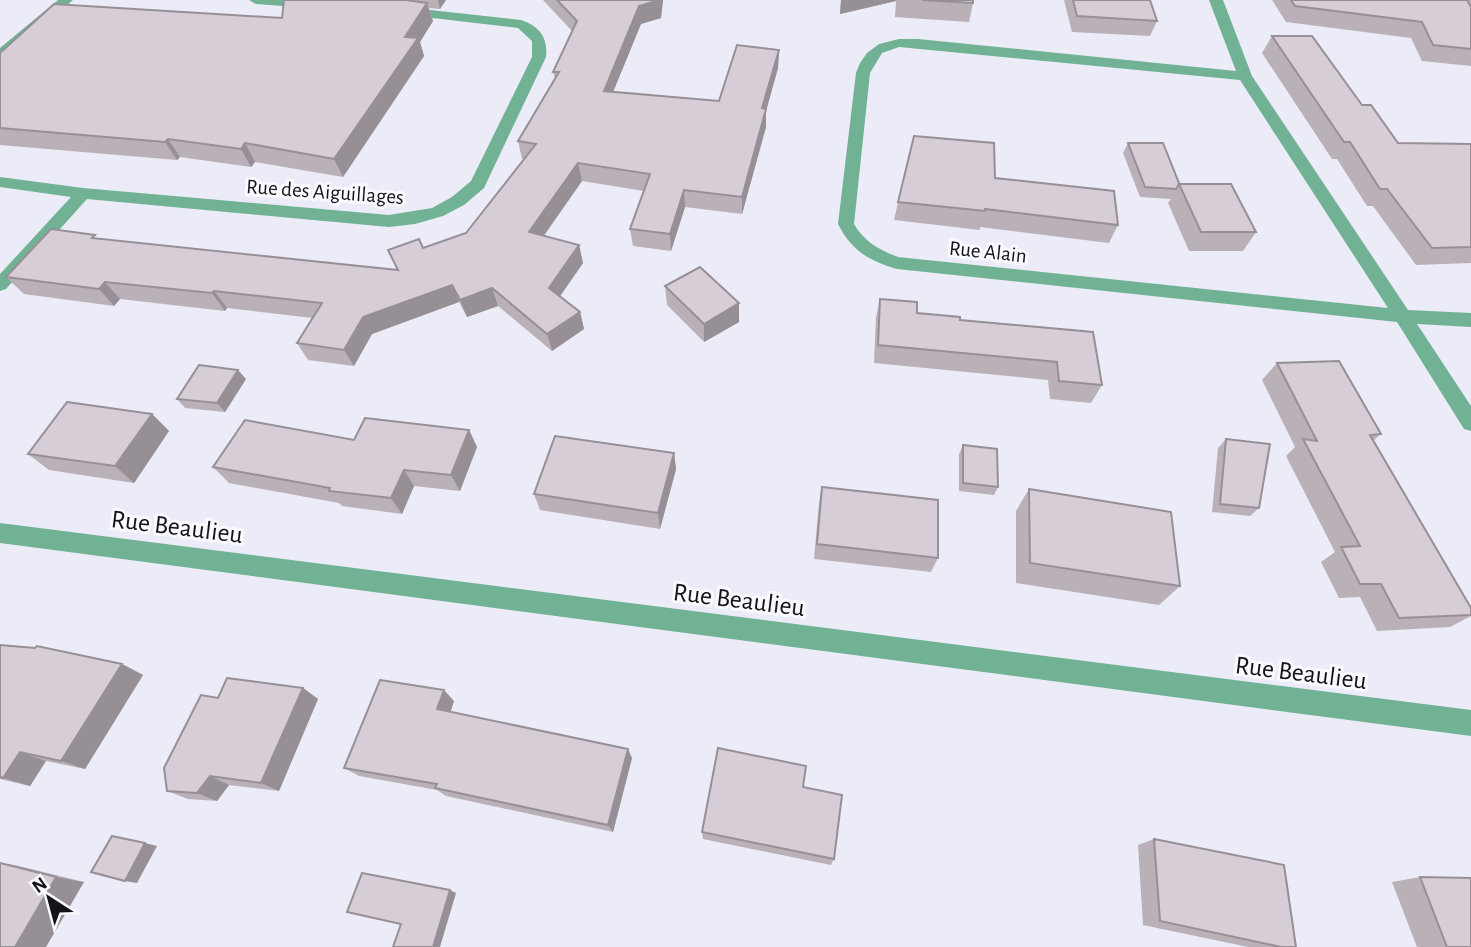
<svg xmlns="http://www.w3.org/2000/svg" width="1471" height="947" font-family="'Alegreya Sans',sans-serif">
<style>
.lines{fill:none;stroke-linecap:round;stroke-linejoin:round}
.minor{fill:#71b294;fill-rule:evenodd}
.wall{fill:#b9b0b8}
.shaded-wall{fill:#969096}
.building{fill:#d7cdd6;stroke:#969096;stroke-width:2}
.labels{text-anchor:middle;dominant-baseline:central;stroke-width:6;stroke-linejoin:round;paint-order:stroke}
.far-street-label{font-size:21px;fill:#141418;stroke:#f9faff}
.street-label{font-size:26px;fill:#141418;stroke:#f9faff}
</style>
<rect width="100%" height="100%" fill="#ebecf8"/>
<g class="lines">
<g class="minor">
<path d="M 58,0 L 73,0 L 5,58 L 0,59 L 0,48 Z"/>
<path d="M 249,0 L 310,0 L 318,4 L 311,8 L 256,4 Z"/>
<path d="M 1209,0 L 1223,0 L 1252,76 L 1408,310 L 1471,313 L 1471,327 L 1417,324 L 1471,406 L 1471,431 L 1464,429 L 1397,322 L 897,269 C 869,261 851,250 838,224 L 856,73 L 860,63 L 867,53 L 879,44 L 899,39 L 918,39 L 1236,71 ZM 899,47 L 1240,80 L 1388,308 L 898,257 C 880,250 864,242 854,224 L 870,73 L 882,53 Z"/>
<path d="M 403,7 L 521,20 C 540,26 548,38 546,57 L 484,188 L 464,205 L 443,216 L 415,224 L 389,227 L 87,199 L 6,289 L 0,291 L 0,274 L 71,197 L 0,187 L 0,177 L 83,188 L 389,215 L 432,208 L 452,197 L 471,181 L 532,57 L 532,41 L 518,28 L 398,14 L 396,11 Z"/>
<path d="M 0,523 L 1471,710 L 1471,736 L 0,543 Z"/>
</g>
</g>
<g class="wall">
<path d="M 284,0 L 446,0 L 440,9 L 429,8 L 433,21 L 420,42 L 424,56 L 343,177 L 255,162 L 251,167 L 180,157 L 177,160 L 0,145 L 0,53 L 282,18 Z"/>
<path d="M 543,0 L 663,0 L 661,18 L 641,24 L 613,92 L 719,101 L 779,50 L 778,68 L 766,111 L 766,127 L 742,214 L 685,207 L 671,251 L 633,246 L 630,229 L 644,191 L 582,181 L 544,236 L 579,245 L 583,263 L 560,296 L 580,312 L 584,329 L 552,351 L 498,306 L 467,317 L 459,302 L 372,334 L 354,366 L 308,360 L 297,343 L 313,318 L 227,308 L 225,311 L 120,299 L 114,306 L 24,294 L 6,277 L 99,239 L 398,270 L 423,248 L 466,233 L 524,159 L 522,159 L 518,141 L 555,79 L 553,72 L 572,31 Z"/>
<path d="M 841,0 L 973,0 L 973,3 L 969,22 L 895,17 L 896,1 L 840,14 Z"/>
<path d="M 1064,0 L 1150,0 L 1157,21 L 1150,36 L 1072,32 Z"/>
<path d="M 1272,0 L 1471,0 L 1471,66 L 1422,61 L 1411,38 L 1286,22 Z"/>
<path d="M 1272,36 L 1362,105 L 1398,143 L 1471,144 L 1471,263 L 1416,265 L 1373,206 L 1367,206 L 1337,159 L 1332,159 L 1262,53 Z"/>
<path d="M 1128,143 L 1179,184 L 1256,232 L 1243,251 L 1189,251 L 1168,203 L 1171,199 L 1140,197 L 1123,153 Z"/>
<path d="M 995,178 L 1118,225 L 1109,243 L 980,227 L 980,230 L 894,220 L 898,202 Z"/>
<path d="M 665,286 L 739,303 L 739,322 L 704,342 L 667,305 Z"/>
<path d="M 880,299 L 917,313 L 960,320 L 1093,332 L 1102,385 L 1091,403 L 1050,399 L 1048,380 L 874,363 L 876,317 Z"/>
<path d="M 1277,363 L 1381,434 L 1373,441 L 1471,608 L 1471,616 L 1450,627 L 1377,631 L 1360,597 L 1339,598 L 1321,562 L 1335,552 L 1286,456 L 1295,447 L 1262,380 Z"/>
<path d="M 246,379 L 225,412 L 185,408 L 177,399 Z"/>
<path d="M 152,414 L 169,431 L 134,483 L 49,470 L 28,454 Z"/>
<path d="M 469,430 L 477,447 L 460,491 L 414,486 L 402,514 L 342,506 L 339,503 L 229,483 L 213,467 L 354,440 Z"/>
<path d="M 1226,439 L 1259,508 L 1250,516 L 1212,512 L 1218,448 Z"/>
<path d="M 963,445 L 998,487 L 994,495 L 959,491 L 959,454 Z"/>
<path d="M 674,453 L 676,469 L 660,529 L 540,510 L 534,494 Z"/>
<path d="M 822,487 L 938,558 L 931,572 L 814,559 L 819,503 Z"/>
<path d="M 1029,489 L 1180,586 L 1159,605 L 1016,583 L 1016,511 Z"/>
<path d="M 0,645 L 122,664 L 143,675 L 85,769 L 46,761 L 30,786 L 0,779 Z"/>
<path d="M 303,688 L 318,699 L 279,791 L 229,785 L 217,801 L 188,799 L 167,791 L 218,698 Z"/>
<path d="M 454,701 L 450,712 L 632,758 L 613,832 L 446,796 L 437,790 L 359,776 L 344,768 Z"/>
<path d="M 803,787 L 834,859 L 831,865 L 703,839 L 702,832 Z"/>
<path d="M 1154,839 L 1296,947 L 1248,947 L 1143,925 L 1138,845 Z"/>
<path d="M 0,863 L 15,865 L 84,882 L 0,947 Z"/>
<path d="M 1420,877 L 1471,947 L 1417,947 L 1392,882 Z"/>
</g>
<g class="shaded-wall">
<path d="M 438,0 L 446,0 L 440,9 Z"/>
<path d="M 659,0 L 663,0 L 661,18 L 641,24 L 606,109 L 604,91 L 639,6 Z"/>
<path d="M 841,0 L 896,0 L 896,1 L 840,14 Z"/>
<path d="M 427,3 L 433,21 L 420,42 L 424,56 L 343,177 L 334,159 L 405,37 Z"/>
<path d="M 779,50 L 778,68 L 766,111 L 766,127 L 742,214 L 742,197 L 762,108 Z"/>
<path d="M 168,139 L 180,157 L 177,160 L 165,142 Z"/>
<path d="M 245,143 L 255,162 L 251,167 L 241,149 Z"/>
<path d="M 578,163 L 582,181 L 534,249 L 529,232 Z"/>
<path d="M 684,190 L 685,207 L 671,251 L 670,234 Z"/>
<path d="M 579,245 L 583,263 L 554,305 L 549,288 Z"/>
<path d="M 105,282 L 120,299 L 114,306 L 99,289 Z"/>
<path d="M 452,285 L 459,302 L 372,334 L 354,366 L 344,350 L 363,317 Z"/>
<path d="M 492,288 L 498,306 L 467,317 L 460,300 Z"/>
<path d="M 214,291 L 227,308 L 225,311 L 212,293 Z"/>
<path d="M 739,303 L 739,322 L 704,342 L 704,324 Z"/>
<path d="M 580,312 L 584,329 L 552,351 L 547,334 Z"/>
<path d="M 238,370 L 246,379 L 225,412 L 217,403 Z"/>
<path d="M 152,414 L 169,431 L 134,483 L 115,466 Z"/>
<path d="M 469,430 L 477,447 L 460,491 L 451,475 Z"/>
<path d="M 674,453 L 676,469 L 660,529 L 658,513 Z"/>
<path d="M 404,470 L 414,486 L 402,514 L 391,498 Z"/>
<path d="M 122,664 L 143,675 L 85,769 L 61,761 Z"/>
<path d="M 303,688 L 318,699 L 279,791 L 261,783 Z"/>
<path d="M 444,690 L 454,701 L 448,720 L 437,709 Z"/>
<path d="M 628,749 L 632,758 L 613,832 L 608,825 Z"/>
<path d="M 20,752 L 46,761 L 30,786 L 3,778 Z"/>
<path d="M 210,776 L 229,785 L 217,801 L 197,793 Z"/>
<path d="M 145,843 L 157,846 L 137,883 L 125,881 Z"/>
<path d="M 56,877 L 84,882 L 46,947 L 15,947 Z"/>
<path d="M 450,890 L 456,893 L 440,947 L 433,947 Z"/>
</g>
<g class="building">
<path d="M 284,0 L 406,0 L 427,3 L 405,37 L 418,38 L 334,159 L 245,143 L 241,149 L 168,139 L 165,142 L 0,128 L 0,53 L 54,4 L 282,18 Z"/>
<path d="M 557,0 L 659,0 L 639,6 L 604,91 L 719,101 L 737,45 L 779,50 L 762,108 L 766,109 L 742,197 L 684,190 L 670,234 L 630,229 L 650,174 L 578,163 L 529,232 L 579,245 L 549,288 L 580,312 L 547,334 L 492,288 L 460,300 L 452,285 L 363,317 L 344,350 L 297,343 L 322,303 L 214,291 L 212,293 L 105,282 L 99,289 L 6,277 L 51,229 L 95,235 L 92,238 L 398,270 L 388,250 L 419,239 L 423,248 L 466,233 L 536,144 L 518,141 L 559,72 L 553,72 L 577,21 Z"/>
<path d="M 922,0 L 973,0 L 973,3 Z"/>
<path d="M 1073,0 L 1150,0 L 1157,21 L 1077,16 Z"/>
<path d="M 1291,0 L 1467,0 L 1471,7 L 1471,49 L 1433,45 L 1422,22 L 1295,6 Z"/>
<path d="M 1272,36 L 1312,36 L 1362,105 L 1371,105 L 1398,143 L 1471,144 L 1471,247 L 1432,248 L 1387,189 L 1380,189 L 1350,142 L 1344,142 Z"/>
<path d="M 914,136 L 994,143 L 995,178 L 1114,191 L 1118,225 L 985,209 L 985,211 L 898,202 Z"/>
<path d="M 1128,143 L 1163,143 L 1181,188 L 1179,184 L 1176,189 L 1145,187 Z"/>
<path d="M 1179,184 L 1231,184 L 1256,232 L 1201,232 Z"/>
<path d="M 700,267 L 739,303 L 704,324 L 665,286 Z"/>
<path d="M 880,299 L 917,302 L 917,313 L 960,317 L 960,320 L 1093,332 L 1102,385 L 1059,381 L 1057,362 L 878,345 Z"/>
<path d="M 1339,361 L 1381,434 L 1370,435 L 1471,608 L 1471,615 L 1399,618 L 1381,584 L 1360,584 L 1341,547 L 1360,546 L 1303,439 L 1317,441 L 1277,363 Z"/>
<path d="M 199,365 L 238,370 L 217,403 L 177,399 Z"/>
<path d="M 67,402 L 152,414 L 115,466 L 28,454 Z"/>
<path d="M 365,418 L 469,430 L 451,475 L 404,470 L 391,498 L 329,491 L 330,488 L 213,467 L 245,420 L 354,440 Z"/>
<path d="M 555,436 L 674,453 L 658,513 L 534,494 Z"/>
<path d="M 1226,439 L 1270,444 L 1259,508 L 1220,504 Z"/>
<path d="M 963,445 L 997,449 L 998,487 L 963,483 Z"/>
<path d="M 822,487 L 938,500 L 938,558 L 817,544 Z"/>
<path d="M 1029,489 L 1171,512 L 1180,586 L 1030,563 Z"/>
<path d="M 0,645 L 35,648 L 37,646 L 122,664 L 61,761 L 20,752 L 3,778 L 0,777 Z"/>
<path d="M 227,678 L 303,688 L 261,783 L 210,776 L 197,793 L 167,791 L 164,768 L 201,695 L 218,698 Z"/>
<path d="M 380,680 L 444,690 L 437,709 L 628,749 L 608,825 L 435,788 L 437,784 L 344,768 Z"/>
<path d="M 718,748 L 806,766 L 803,787 L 842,795 L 834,859 L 702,832 Z"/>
<path d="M 112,836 L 145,843 L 125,881 L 91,872 Z"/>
<path d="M 1154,839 L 1284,865 L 1296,947 L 1281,947 L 1160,921 Z"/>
<path d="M 0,863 L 56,877 L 15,947 L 0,947 Z"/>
<path d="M 362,873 L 450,890 L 433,947 L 393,947 L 401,924 L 347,912 Z"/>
<path d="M 1420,877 L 1471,878 L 1471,947 L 1447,947 Z"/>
</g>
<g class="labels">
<g class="far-street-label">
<text transform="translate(325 192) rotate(4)">Rue des Aiguillages</text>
<text transform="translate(988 252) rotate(6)">Rue Alain</text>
</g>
<g class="street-label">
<text transform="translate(177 527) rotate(7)">Rue Beaulieu</text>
<text transform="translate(739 600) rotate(7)">Rue Beaulieu</text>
<text transform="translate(1301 673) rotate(7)">Rue Beaulieu</text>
</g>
</g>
<g transform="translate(49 898) rotate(324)" stroke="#f9faff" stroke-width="5" paint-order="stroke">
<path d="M0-5L12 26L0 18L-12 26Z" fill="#141418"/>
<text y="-10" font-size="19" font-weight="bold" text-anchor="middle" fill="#141418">N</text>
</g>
</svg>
